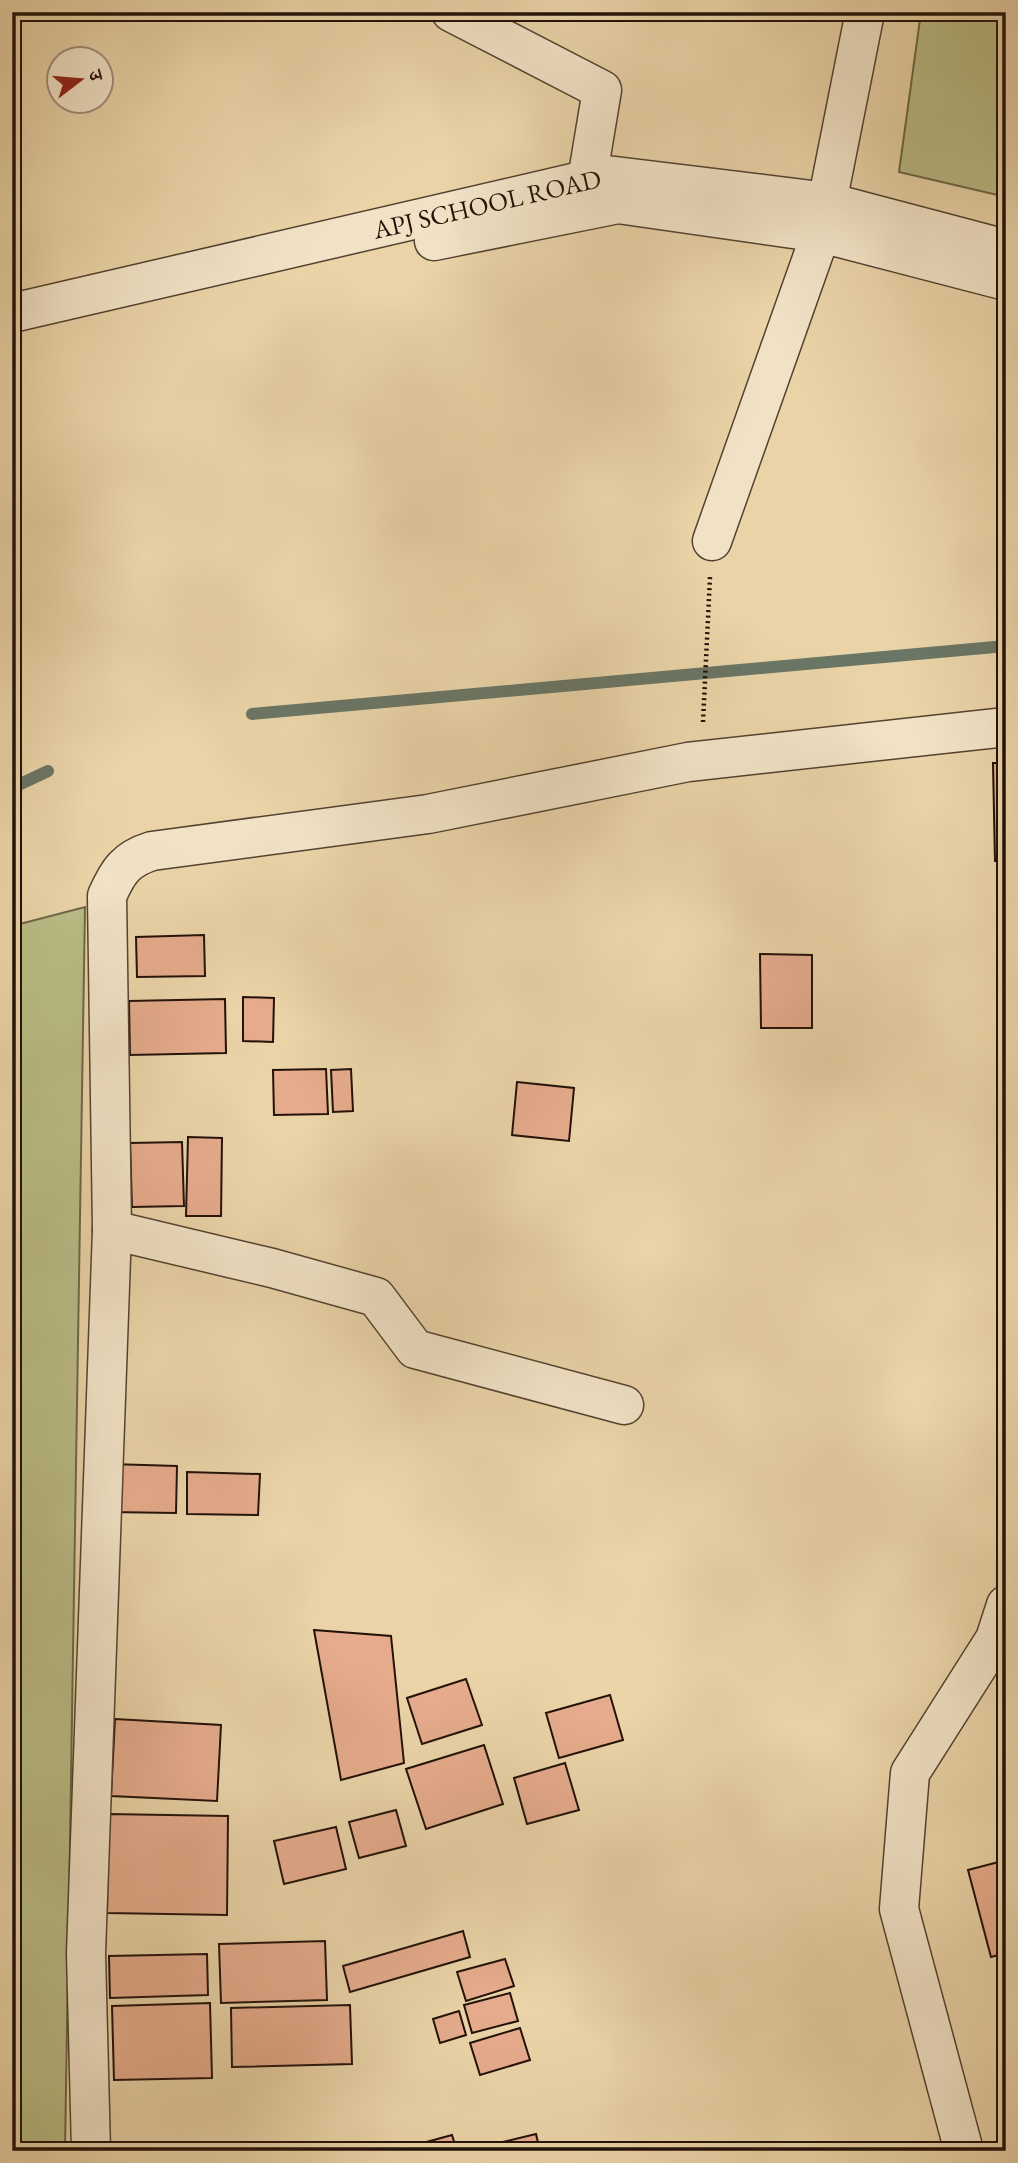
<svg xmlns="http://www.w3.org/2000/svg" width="1018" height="2163" font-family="'EB Garamond','Noto Serif Devanagari',serif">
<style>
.green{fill:#b9bb85;stroke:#6e6647;stroke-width:2}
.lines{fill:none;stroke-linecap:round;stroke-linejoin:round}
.stream{stroke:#6a7665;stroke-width:12}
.building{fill:#e5ab8c;stroke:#231209;stroke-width:2}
.minor-casing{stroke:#544230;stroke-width:41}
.tertiary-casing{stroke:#544230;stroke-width:41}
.path{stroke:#231209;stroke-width:4.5;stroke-dasharray:2 3.5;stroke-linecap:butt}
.minor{stroke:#f1e2c6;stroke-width:38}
.tertiary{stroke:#f1e2c6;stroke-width:38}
.labels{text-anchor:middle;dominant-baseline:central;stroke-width:6;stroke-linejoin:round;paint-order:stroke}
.street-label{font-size:26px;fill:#231209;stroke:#f1e2c6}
</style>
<rect width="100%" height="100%" fill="#e9d3a7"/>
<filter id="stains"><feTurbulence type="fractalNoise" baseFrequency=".00286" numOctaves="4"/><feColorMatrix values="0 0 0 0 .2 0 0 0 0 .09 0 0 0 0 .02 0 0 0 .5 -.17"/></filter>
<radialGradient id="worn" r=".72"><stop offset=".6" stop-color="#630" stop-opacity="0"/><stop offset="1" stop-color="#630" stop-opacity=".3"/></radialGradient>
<g class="green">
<path d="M 921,12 L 1006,12 L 1006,197 L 899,172 Z"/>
<path d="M 85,907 L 65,2151 L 12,2151 L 12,926 Z"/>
</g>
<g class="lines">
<g class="stream">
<path d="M 252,714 L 1006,646"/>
<path d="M 12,788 L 48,771"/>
</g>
</g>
<g class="building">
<path d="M 993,763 L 1006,763 L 1006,861 L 995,861 Z"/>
<path d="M 204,935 L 205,976 L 137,977 L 136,937 Z"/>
<path d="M 760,954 L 812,955 L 812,1028 L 761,1028 Z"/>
<path d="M 243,997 L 274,998 L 273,1042 L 243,1041 Z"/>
<path d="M 225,999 L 226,1053 L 130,1055 L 129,1001 Z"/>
<path d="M 326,1069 L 328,1114 L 274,1115 L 273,1070 Z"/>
<path d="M 351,1069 L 353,1111 L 333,1112 L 331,1070 Z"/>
<path d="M 517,1082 L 574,1088 L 569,1141 L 512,1135 Z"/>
<path d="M 188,1137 L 222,1138 L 221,1216 L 186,1216 Z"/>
<path d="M 182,1142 L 184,1206 L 132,1207 L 130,1143 Z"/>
<path d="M 110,1464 L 177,1466 L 176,1513 L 109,1512 Z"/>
<path d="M 187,1472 L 260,1474 L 258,1515 L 187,1514 Z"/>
<path d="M 314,1630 L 391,1636 L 404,1763 L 341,1780 Z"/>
<path d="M 466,1679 L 482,1725 L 422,1744 L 407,1698 Z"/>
<path d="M 610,1695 L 623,1740 L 559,1758 L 546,1713 Z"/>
<path d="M 115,1719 L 221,1725 L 217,1801 L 111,1796 Z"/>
<path d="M 484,1745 L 503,1804 L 426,1829 L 406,1769 Z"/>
<path d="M 565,1763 L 579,1810 L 527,1824 L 514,1778 Z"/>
<path d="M 396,1810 L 406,1846 L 359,1858 L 349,1822 Z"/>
<path d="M 108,1814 L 228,1816 L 227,1915 L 107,1913 Z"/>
<path d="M 336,1827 L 346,1869 L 284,1884 L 274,1841 Z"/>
<path d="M 1006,1860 L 1006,1953 L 991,1957 L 968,1870 Z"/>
<path d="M 463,1931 L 470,1957 L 350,1992 L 343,1966 Z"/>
<path d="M 325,1941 L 327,2000 L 221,2003 L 219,1944 Z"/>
<path d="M 207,1954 L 208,1995 L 110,1998 L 109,1956 Z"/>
<path d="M 505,1959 L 514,1986 L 466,2001 L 457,1972 Z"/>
<path d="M 510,1993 L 518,2021 L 472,2033 L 464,2005 Z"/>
<path d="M 210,2003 L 212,2078 L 114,2080 L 112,2006 Z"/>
<path d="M 350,2005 L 352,2064 L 232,2067 L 231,2008 Z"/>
<path d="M 459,2011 L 466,2035 L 440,2043 L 433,2019 Z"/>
<path d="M 520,2028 L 530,2060 L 480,2075 L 470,2043 Z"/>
<path d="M 536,2134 L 540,2151 L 491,2151 L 490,2145 Z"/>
<path d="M 452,2135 L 457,2151 L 409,2151 L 408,2147 Z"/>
</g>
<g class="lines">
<defs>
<g id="minor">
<path d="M 451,12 L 602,90 L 587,180"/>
<path d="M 712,541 L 821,233 L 865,12"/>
<path d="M 112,1230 L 272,1268 L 376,1297 L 415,1349 L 624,1405"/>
<path d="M 91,2151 L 86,1953 L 112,1230 L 107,896 C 118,871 126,859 152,851 L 428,814 L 688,762 L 1006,727"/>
<path d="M 964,2151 L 899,1909 L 910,1773 L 995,1639 L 1006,1605"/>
</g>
<g id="tertiary">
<path d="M 434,241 L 618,204 L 821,233 L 1006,281"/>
<path d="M 12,313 L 607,175 L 828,202 L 1006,249"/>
</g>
</defs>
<use href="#minor" class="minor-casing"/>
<use href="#tertiary" class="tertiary-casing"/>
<path class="path" d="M 703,722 L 710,577"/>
<use href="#minor" class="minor"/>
<use href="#tertiary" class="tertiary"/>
</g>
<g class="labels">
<g class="street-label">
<text transform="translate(487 204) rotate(-13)">APJ SCHOOL ROAD</text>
</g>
</g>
<rect width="1018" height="2163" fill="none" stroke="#e9d3a7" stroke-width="42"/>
<rect x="14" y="14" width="990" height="2135" fill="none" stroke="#231209" stroke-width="3.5"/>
<rect x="21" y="21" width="976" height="2121" fill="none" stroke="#231209" stroke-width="2"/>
<g transform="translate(80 80) rotate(74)"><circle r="33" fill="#f1e2c6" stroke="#9f8f7a" stroke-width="2"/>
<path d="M0-5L12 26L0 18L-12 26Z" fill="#8f2418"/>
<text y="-10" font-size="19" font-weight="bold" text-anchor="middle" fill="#231209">उ</text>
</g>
<rect width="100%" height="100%" filter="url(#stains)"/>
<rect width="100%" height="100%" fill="url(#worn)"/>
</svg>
